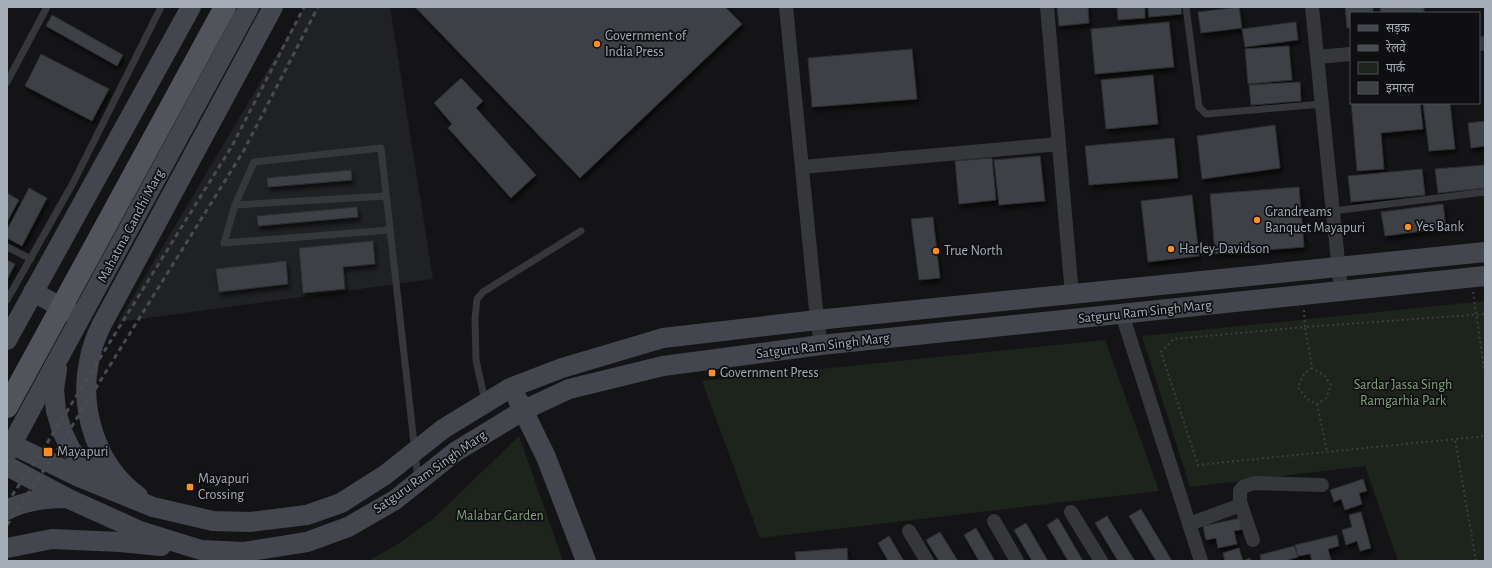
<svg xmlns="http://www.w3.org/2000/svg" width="1492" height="568" font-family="'Alegreya Sans','Noto Sans Devanagari',sans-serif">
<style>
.built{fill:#202123}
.green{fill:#1c241c}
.building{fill:#3e4044;stroke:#2e2f32;filter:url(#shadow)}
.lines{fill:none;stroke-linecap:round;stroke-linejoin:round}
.path{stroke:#3b3e43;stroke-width:2;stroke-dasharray:2 3;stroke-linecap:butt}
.lane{stroke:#35373b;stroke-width:7}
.street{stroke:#35373b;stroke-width:14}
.secondary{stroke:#43464c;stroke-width:20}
.rail{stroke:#484b51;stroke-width:3;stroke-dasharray:5 4;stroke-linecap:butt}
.primary-bridge{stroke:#51555b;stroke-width:22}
.poi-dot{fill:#ff8e23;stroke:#0f0f11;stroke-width:1.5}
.labels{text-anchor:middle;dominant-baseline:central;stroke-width:3.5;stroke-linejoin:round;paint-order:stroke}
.poi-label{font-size:14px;fill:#a5aeb8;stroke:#0f0f11;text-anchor:start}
.street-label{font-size:14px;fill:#a5aeb8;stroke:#0f0f11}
.park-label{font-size:14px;fill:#7fa47a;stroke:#0f0f11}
</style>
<defs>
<filter id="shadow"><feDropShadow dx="2" dy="4" stdDeviation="2" flood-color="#0009"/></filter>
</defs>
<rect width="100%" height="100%" fill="#141416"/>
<path class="built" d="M 305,7 L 390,7 L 433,279 L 118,322 Z"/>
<g class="green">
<path d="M 1485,301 L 1485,561 L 1398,561 L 1365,466 L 1190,487 L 1142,336 Z"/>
<path d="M 1105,340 L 1159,491 L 760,538 L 702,381 Z"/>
<path d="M 519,436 L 563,561 L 368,561 L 398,544 L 434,518 Z"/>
</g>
<g class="building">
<path d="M 415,7 L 725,7 L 742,24 L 580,178 Z"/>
<path d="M 1057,7 L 1088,7 L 1089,23 L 1059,26 Z"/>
<path d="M 1117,7 L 1145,7 L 1145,18 L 1118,20 Z"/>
<path d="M 1148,7 L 1181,7 L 1182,14 L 1149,17 Z"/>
<path d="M 1239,7 L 1242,28 L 1201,33 L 1198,12 Z"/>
<path d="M 1345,7 L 1373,7 L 1373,13 L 1351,13 L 1351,28 L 1347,28 Z"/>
<path d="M 1380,7 L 1424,7 L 1424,13 L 1381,13 Z"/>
<path d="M 52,15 L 123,55 L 117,66 L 46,26 Z"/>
<path d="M 1169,22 L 1174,67 L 1095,74 L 1091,29 Z"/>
<path d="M 1296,22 L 1298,40 L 1245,47 L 1242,29 Z"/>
<path d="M 1289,46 L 1292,80 L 1248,84 L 1245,49 Z"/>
<path d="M 912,49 L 917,99 L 812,107 L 808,58 Z"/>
<path d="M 41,54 L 109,89 L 92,121 L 25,86 Z"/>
<path d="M 1153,75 L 1158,124 L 1106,129 L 1101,80 Z"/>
<path d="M 461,78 L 483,101 L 476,108 L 536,175 L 511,198 L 448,128 L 452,124 L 434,103 Z"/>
<path d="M 1300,82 L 1301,101 L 1251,105 L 1249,85 Z"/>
<path d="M 1351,101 L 1351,103 L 1420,103 L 1423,129 L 1381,133 L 1384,169 L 1357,171 Z"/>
<path d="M 1423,103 L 1450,103 L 1455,149 L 1429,151 Z"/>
<path d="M 1485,121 L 1485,146 L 1471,148 L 1468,123 Z"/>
<path d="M 1275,125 L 1280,168 L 1202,179 L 1197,136 Z"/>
<path d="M 1174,138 L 1178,178 L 1089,185 L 1085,146 Z"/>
<path d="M 1040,156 L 1045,201 L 999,205 L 994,160 Z"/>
<path d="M 992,158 L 996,200 L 959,204 L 955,161 Z"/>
<path d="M 1485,165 L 1485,188 L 1438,193 L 1435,169 Z"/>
<path d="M 1422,169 L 1425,195 L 1351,202 L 1348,176 Z"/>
<path d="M 351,170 L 352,180 L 268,187 L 267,178 Z"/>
<path d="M 1299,187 L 1304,247 L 1215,254 L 1210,194 Z"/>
<path d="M 29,188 L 47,198 L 22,246 L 7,238 L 7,230 Z"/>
<path d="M 7,193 L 19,200 L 7,222 Z"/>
<path d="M 1192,195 L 1199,256 L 1148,262 L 1141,201 Z"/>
<path d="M 1443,204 L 1446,228 L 1385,236 L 1381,212 Z"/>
<path d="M 357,207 L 358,217 L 258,226 L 257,216 Z"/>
<path d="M 933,217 L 940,278 L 919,280 L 911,219 Z"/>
<path d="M 373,241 L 375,264 L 343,267 L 345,289 L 303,293 L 299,248 Z"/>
<path d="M 7,260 L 15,264 L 7,280 Z"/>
<path d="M 286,261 L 288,284 L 219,292 L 216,269 Z"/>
<path d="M 1363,479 L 1367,491 L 1359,493 L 1362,504 L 1345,510 L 1341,499 L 1334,502 L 1330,490 Z"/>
<path d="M 1141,509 L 1172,561 L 1156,561 L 1129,516 Z"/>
<path d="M 1361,512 L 1371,548 L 1360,551 L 1357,541 L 1346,545 L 1342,530 L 1352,527 L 1349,515 Z"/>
<path d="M 1107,516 L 1135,561 L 1118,561 L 1095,523 Z"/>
<path d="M 1058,518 L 1083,561 L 1068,561 L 1047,525 Z"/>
<path d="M 1241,518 L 1244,529 L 1234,531 L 1237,544 L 1218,548 L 1216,538 L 1206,540 L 1203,526 Z"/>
<path d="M 1026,523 L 1048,561 L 1032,561 L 1014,530 Z"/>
<path d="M 976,528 L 995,561 L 979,561 L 964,535 Z"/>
<path d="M 940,532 L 958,561 L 939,561 L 926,540 Z"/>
<path d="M 1337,535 L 1339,546 L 1328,549 L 1331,560 L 1312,561 L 1310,554 L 1298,556 L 1295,545 Z"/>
<path d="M 889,536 L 904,561 L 888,561 L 878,543 Z"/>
<path d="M 1294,546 L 1298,557 L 1288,560 L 1288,561 L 1261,561 L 1260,555 Z"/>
<path d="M 847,548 L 848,561 L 796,561 L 795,552 Z"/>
<path d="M 1239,548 L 1243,561 L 1250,558 L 1251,561 L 1225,561 L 1223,553 Z"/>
</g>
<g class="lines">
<g class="path">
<path d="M 1473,292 L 1485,374"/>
<path d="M 1304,310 L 1305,327 L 1174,339 L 1161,352 L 1198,465 L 1455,439"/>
<path d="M 1312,368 L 1304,374 L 1298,387 L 1307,399 L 1317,404 L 1326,398 L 1331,385 L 1325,376 L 1312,368 L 1305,327 L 1485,314"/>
<path d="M 1317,404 L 1327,452"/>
<path d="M 1476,561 L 1455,439 L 1485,436"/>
</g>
<g class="lane">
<path d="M 1186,7 L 1199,107 L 1206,114 L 1322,104"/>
<path d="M 7,82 L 47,7"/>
<path d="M 386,196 L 235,205 L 254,162 L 381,148 L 418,479"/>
<path d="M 235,205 L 224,243 L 390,230"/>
<path d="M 1333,211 L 1485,192"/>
<path d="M 7,247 L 31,259"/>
<path d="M 7,300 L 73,183 L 161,7"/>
<path d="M 485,401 L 476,360 L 475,318 L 477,299 L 483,292 L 581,231"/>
</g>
<g class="street">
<path d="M 786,7 L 817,320 L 821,345"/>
<path d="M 1047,7 L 1072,295"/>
<path d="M 1312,7 L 1341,291"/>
<path d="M 1479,44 L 1485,43"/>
<path d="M 1317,57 L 1351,54"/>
<path d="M 802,167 L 1059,144"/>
<path d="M 1122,314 L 1201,561"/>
<path d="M 1071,512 L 1101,561"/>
<path d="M 994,521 L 1017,561"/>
<path d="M 1189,524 L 1241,505"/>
<path d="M 909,531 L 927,561"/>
<path d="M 1253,540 L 1240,502 L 1240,491 L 1243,487 L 1254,483 L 1322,485"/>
</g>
<g class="secondary">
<path d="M 33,292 L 76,315"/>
<path d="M 7,340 L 191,7"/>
<path d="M 57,369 L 54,390 L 56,411 L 62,431 L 71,450 L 101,482"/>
<path d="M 518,400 L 546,457 L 586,561"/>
<path d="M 7,442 L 79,477 L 153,507 L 213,521 L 250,522 L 307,515 L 341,503 L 385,475 L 443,429 L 510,388 L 562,368 L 663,338 L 817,320 L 1485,252"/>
<path d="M 7,453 L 249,7"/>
<path d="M 7,466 L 67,498 L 140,531 L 201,550 L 244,552 L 307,542 L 348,527 L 395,500 L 455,452 L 524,410 L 569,389 L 663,366 L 821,345 L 1485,276"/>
<path d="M 138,496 C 97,467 79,410 89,362 C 91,349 96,336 102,324 L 273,7"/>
<path d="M 7,510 C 26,500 46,498 67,498"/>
<path d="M 7,548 L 52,539 L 120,542 L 161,546"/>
</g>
<g class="rail">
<path d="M 7,503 L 44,448 L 232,146 L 304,7"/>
<path d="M 7,525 L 54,455 L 243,152 L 318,7"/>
</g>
<path class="primary-bridge" d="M 7,407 L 225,7"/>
</g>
<g class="poi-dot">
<circle cx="597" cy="44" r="4"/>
<circle cx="1257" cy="220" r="4"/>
<circle cx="1408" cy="227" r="4"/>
<circle cx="1171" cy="249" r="4"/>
<circle cx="936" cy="251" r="4"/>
<rect x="708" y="369" width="8" height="8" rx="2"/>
<rect x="43" y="447" width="10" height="10" rx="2"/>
<rect x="186" y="483" width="8" height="8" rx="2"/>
</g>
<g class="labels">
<g class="poi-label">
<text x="605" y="36">Government of<tspan x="605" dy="16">India Press</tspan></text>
<text x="1265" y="212">Grandreams<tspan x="1265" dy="16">Banquet Mayapuri</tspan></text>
<text x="1416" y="227">Yes Bank</text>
<text x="1179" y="249">Harley-Davidson</text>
<text x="944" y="251">True North</text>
<text x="720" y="373">Government Press</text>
<text x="57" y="452">Mayapuri</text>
<text x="198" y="479">Mayapuri<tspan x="198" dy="16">Crossing</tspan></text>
</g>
<g class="street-label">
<text transform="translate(131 226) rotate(-62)">Mahatma Gandhi Marg</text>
<text transform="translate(1145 312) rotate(-6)">Satguru Ram Singh Marg</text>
<text transform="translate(823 346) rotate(-7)">Satguru Ram Singh Marg</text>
<text transform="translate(430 472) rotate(-35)">Satguru Ram Singh Marg</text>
</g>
<g class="park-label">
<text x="1403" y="385">Sardar Jassa Singh<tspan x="1403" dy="16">Ramgarhia Park</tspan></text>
<text x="500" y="516">Malabar Garden</text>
</g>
</g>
<rect width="1492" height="568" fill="none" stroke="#a5aeb8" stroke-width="16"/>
<rect x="1350" y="12" width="130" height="92" fill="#0f0f11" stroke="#4b4f54"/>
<rect x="1358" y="25" width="20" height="6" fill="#43464c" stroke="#4b4f54"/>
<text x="1386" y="32" font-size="12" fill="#a5aeb8">सड़क</text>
<rect x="1358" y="45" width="20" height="6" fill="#484b51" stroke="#4b4f54"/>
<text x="1386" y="52" font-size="12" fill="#a5aeb8">रेलवे</text>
<rect x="1358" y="62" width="20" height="12" fill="#1c241c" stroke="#4b4f54"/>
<text x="1386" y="72" font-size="12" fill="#a5aeb8">पार्क</text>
<rect x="1358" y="82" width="20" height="12" fill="#3e4044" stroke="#4b4f54"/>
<text x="1386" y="92" font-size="12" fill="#a5aeb8">इमारत</text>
</svg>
